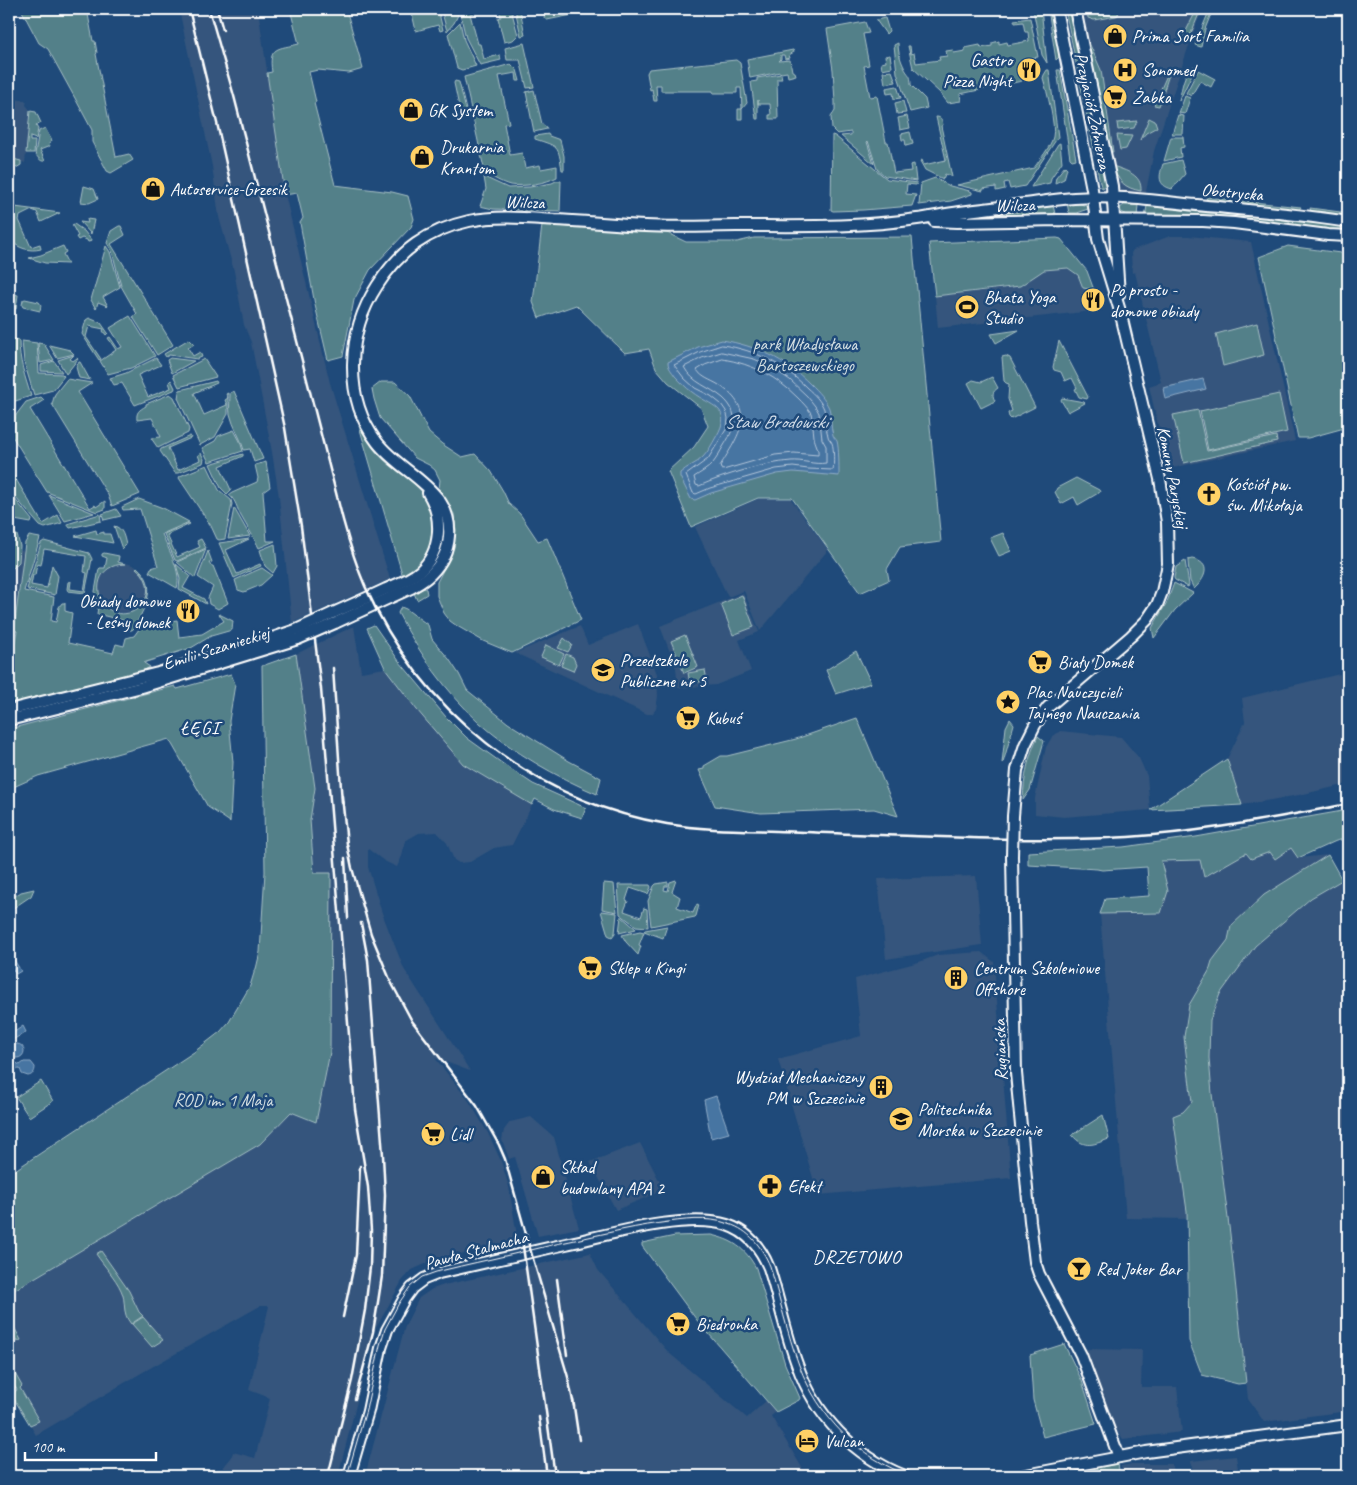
<svg xmlns="http://www.w3.org/2000/svg" width="1357" height="1485" font-family="Caveat,sans-serif">
<style>
.built{fill:#34557d}
.green{fill:#528089;stroke:#a8c0c4}
.water{fill:#4674a2;stroke:#90acc7}
.lines{fill:none;stroke-linecap:round;stroke-linejoin:round}
.shore{stroke:#b5c7da;stroke-width:1}
.minor-casing{stroke:#fff;stroke-width:14}
.minor{stroke:#1f4a7a;stroke-width:10}
.tram{stroke:#fff;stroke-width:1}
.rail{stroke:#fff;stroke-width:2.5}
.minor-bridge-casing{stroke:#fff;stroke-width:14;stroke-linecap:butt}
.minor-bridge{stroke:#1f4a7a;stroke-width:10}
.labels{text-anchor:middle;dominant-baseline:central;stroke-width:5;stroke-linejoin:round;paint-order:stroke}
.poi-label{font-size:18px;fill:#fff;stroke:#1f4a7a;text-anchor:start}
.street-label{font-size:18px;fill:#fff;stroke:#1f4a7a}
.park-label{font-size:18px;fill:#d4dfe2;stroke:#1f4a7a}
.water-label{font-size:19px;font-style:italic;fill:#d1dce8;stroke:#1f4a7a}
.neighbourhood-label{font-size:19px;letter-spacing:1px;fill:#fff;stroke:#1f4a7a}
</style>
<rect width="100%" height="100%" fill="#1f4a7a"/>
<filter id="ink" filterUnits="userSpaceOnUse"><feTurbulence type="fractalNoise" baseFrequency=".02" numOctaves="2"/><feDisplacementMap in="SourceGraphic" scale="10" xChannelSelector="R" yChannelSelector="G"/><feConvolveMatrix kernelMatrix="1 2 1 2 8 2 1 2 1" color-interpolation-filters="sRGB"/></filter>
<g filter="url(#ink)">
<g class="built">
<path d="M 179,9 L 258,9 L 285,194 L 330,383 L 390,579 L 292,623 L 279,497 L 272,452 L 251,342 L 244,325 L 234,271 L 219,217 L 212,166 Z"/>
<path d="M 1079,9 L 1204,9 L 1197,22 L 1183,63 L 1154,151 L 1145,197 L 1116,196 Z"/>
<path d="M 9,98 L 27,101 L 26,105 L 30,110 L 25,163 L 9,158 Z"/>
<path d="M 1170,236 L 1189,236 L 1251,242 L 1295,441 L 1168,469 L 1149,386 L 1161,382 L 1135,272 L 1132,273 L 1131,253 L 1133,250 Z"/>
<path d="M 1068,268 L 1078,275 L 1083,288 L 1098,292 L 1102,310 L 938,328 L 935,296 L 1020,286 L 1044,270 Z"/>
<path d="M 758,499 L 791,499 L 828,550 L 760,631 L 744,591 L 728,597 L 695,527 Z"/>
<path d="M 9,547 L 30,552 L 14,630 L 17,631 L 9,670 Z"/>
<circle cx="123" cy="588" r="25"/>
<path d="M 743,593 L 759,632 L 739,640 L 751,671 L 716,685 L 678,688 L 676,668 L 660,626 Z"/>
<path d="M 638,624 L 657,674 L 658,696 L 656,709 L 652,714 L 647,714 L 515,653 L 580,626 L 588,645 Z"/>
<path d="M 354,626 L 361,672 L 385,668 L 417,710 L 463,764 L 532,805 L 512,845 L 494,848 L 470,862 L 459,863 L 454,860 L 447,843 L 437,832 L 419,833 L 405,841 L 402,856 L 397,867 L 384,861 L 368,849 L 368,867 L 382,913 L 404,969 L 470,1071 L 435,1058 L 469,1101 L 488,1133 L 501,1161 L 509,1187 L 518,1242 L 432,1261 L 412,1270 L 402,1281 L 375,1330 L 338,1476 L 216,1476 L 231,1458 L 233,1452 L 255,1458 L 270,1398 L 249,1390 L 269,1306 L 260,1306 L 143,1372 L 36,1435 L 9,1391 L 9,1293 L 260,1144 L 291,1112 L 316,1122 L 320,928 L 310,820 L 315,788 L 296,654 Z"/>
<path d="M 1348,672 L 1348,784 L 1299,795 L 1242,805 L 1227,759 L 1245,722 L 1242,698 Z"/>
<path d="M 1060,731 L 1121,737 L 1139,758 L 1147,776 L 1150,810 L 1064,817 L 1035,814 L 1035,798 L 1046,747 L 1052,737 Z"/>
<path d="M 1291,847 L 1298,858 L 1328,855 L 1264,895 L 1231,926 L 1228,940 L 1212,961 L 1209,971 L 1189,1005 L 1184,1037 L 1192,1103 L 1183,1112 L 1188,1219 L 1126,1218 L 1100,914 L 1161,913 L 1168,891 L 1161,861 L 1201,860 L 1204,876 L 1246,852 L 1270,852 Z"/>
<path d="M 976,876 L 982,945 L 886,959 L 878,879 Z"/>
<path d="M 1348,878 L 1348,1411 L 1264,1422 L 1248,1399 L 1230,1234 L 1212,1094 L 1209,1058 L 1210,1020 L 1220,994 L 1255,946 L 1311,898 L 1342,880 Z"/>
<path d="M 981,952 L 994,962 L 1011,1178 L 818,1195 L 778,1059 L 861,1036 L 855,979 L 919,962 L 938,955 Z"/>
<path d="M 531,1117 L 554,1137 L 579,1228 L 538,1236 L 515,1157 L 509,1159 L 502,1140 L 504,1130 L 510,1122 Z"/>
<path d="M 640,1143 L 664,1190 L 616,1210 L 590,1162 Z"/>
<path d="M 590,1253 L 598,1270 L 669,1353 L 747,1418 L 766,1401 L 776,1412 L 771,1416 L 807,1476 L 365,1476 L 405,1326 L 419,1298 L 432,1289 L 444,1285 Z"/>
<path d="M 1085,1349 L 1142,1350 L 1141,1387 L 1177,1387 L 1182,1432 L 1123,1439 L 1117,1431 Z"/>
<path d="M 1236,1456 L 1239,1476 L 1193,1476 L 1191,1461 Z"/>
<path d="M 1132,1464 L 1172,1464 L 1173,1476 L 1123,1476 L 1121,1466 Z"/>
</g>
<g class="green">
<path d="M 21,9 L 87,9 L 93,41 L 95,41 L 97,53 L 96,54 L 116,157 L 129,154 L 133,160 L 111,173 L 107,171 L 92,142 L 92,130 L 76,100 L 48,49 L 39,43 Z"/>
<path d="M 290,9 L 346,9 L 363,69 L 349,73 L 318,70 L 309,72 L 316,102 L 314,103 L 335,185 L 392,192 L 408,196 L 414,219 L 411,227 L 370,270 L 354,300 L 343,356 L 328,360 L 315,305 L 300,223 L 303,218 L 297,193 L 285,195 L 285,194 L 267,73 L 272,72 C 268,46 278,49 299,44 Z"/>
<path d="M 411,9 L 438,9 L 443,30 L 440,31 L 438,25 L 416,31 Z"/>
<path d="M 441,9 L 457,9 L 458,15 L 454,23 L 447,31 Z"/>
<path d="M 459,9 L 474,9 L 475,13 L 470,14 L 478,44 L 480,44 L 484,59 L 500,55 L 501,60 L 480,65 L 466,38 Z"/>
<path d="M 499,9 L 511,9 L 518,35 L 513,40 L 504,42 L 498,18 L 501,17 Z"/>
<path d="M 515,9 L 520,9 L 525,35 L 521,36 Z"/>
<path d="M 573,9 L 583,9 L 584,12 L 582,13 L 547,20 L 544,18 L 545,14 Z"/>
<path d="M 1033,9 L 1041,9 L 1047,63 L 1042,55 Z"/>
<path d="M 1048,9 L 1051,9 C 1054,24 1059,41 1059,57 L 1056,60 Z"/>
<path d="M 1065,9 L 1071,9 L 1101,154 L 1095,155 Z"/>
<path d="M 1087,9 L 1119,9 L 1118,15 L 1116,16 L 1094,20 L 1088,18 Z"/>
<path d="M 1197,9 L 1201,9 L 1187,43 L 1181,41 Z"/>
<path d="M 1210,9 L 1213,9 L 1205,29 L 1201,47 L 1195,45 Z"/>
<path d="M 885,18 L 889,31 L 886,34 L 876,20 Z"/>
<path d="M 1030,18 L 1038,57 L 1031,58 L 1032,62 L 1021,64 L 1023,74 L 1020,74 L 1022,81 L 960,94 L 961,101 L 948,103 L 940,93 L 913,68 L 908,46 L 910,46 L 911,54 L 914,53 L 916,63 L 940,60 L 939,57 L 947,56 L 946,51 L 953,50 L 954,53 L 965,51 L 965,48 L 980,45 L 981,48 L 992,46 L 992,43 L 999,41 L 999,44 L 1007,42 L 1008,45 L 1029,41 L 1028,32 L 1025,32 L 1023,22 L 1015,23 L 1014,20 Z"/>
<path d="M 460,22 L 464,40 L 476,66 L 462,70 L 457,68 L 448,34 Z"/>
<path d="M 865,22 L 869,33 L 863,34 L 869,65 L 864,66 L 870,97 L 877,96 L 886,142 L 888,142 L 894,173 L 911,171 L 910,165 L 914,164 L 916,181 L 885,176 L 877,169 L 868,141 L 867,142 L 874,164 L 841,136 L 851,135 L 851,132 L 837,134 L 832,129 L 831,117 L 835,111 L 835,102 L 833,70 L 827,29 Z"/>
<path d="M 1087,38 L 1101,70 L 1113,152 L 1110,152 Z"/>
<path d="M 524,43 L 534,87 L 527,88 L 520,60 L 507,60 L 505,48 Z"/>
<path d="M 898,43 C 898,51 900,59 904,67 C 908,76 911,73 911,85 L 925,99 L 927,108 L 910,112 L 897,73 L 894,45 Z"/>
<path d="M 793,50 L 794,52 L 789,55 L 790,58 L 785,59 L 784,55 L 781,55 L 781,59 L 779,61 L 790,60 L 792,71 L 795,72 L 796,75 L 788,77 L 787,72 L 781,73 L 780,72 L 750,78 L 747,59 Z"/>
<path d="M 890,55 L 892,67 L 882,69 L 881,63 L 886,62 L 885,56 Z"/>
<path d="M 736,60 L 740,63 L 747,103 L 742,109 L 742,119 L 738,119 L 738,109 L 742,109 L 741,88 L 737,88 L 737,93 L 713,93 L 713,91 L 661,91 L 661,85 L 656,85 L 657,101 L 654,101 L 652,89 L 650,90 L 647,73 L 649,69 Z"/>
<path d="M 511,64 L 517,70 L 520,81 L 517,81 L 516,73 L 499,76 L 509,123 L 504,124 L 510,155 L 522,153 L 525,168 L 540,165 L 541,169 L 557,166 L 557,177 C 547,183 523,187 510,185 C 502,183 492,177 485,173 L 464,77 Z"/>
<path d="M 1195,66 L 1195,68 L 1179,101 C 1182,90 1183,70 1195,66 Z"/>
<path d="M 1170,68 L 1171,68 L 1159,106 L 1154,105 Z"/>
<path d="M 1047,70 L 1049,70 L 1058,137 L 1025,186 L 1010,189 L 1008,182 L 1004,183 L 1005,189 L 996,191 L 996,187 L 983,189 L 983,191 L 957,185 L 1034,168 C 1040,159 1050,148 1053,137 C 1056,125 1047,92 1043,78 L 1044,75 Z"/>
<path d="M 1057,70 L 1060,70 L 1076,159 L 1072,160 L 1070,158 Z"/>
<path d="M 1198,70 L 1215,79 L 1211,87 L 1200,81 L 1191,96 L 1186,93 Z"/>
<path d="M 892,71 L 896,82 L 885,84 L 883,72 Z"/>
<path d="M 781,74 L 782,79 L 777,79 L 778,119 L 769,119 L 769,115 L 771,115 L 770,104 L 758,104 L 758,100 L 758,119 L 756,119 L 751,82 L 757,81 L 757,78 Z"/>
<path d="M 455,81 L 459,82 L 467,114 L 463,117 L 461,116 L 454,83 Z"/>
<path d="M 897,86 L 901,98 L 894,99 L 893,93 L 887,94 L 886,88 Z"/>
<path d="M 534,90 L 542,124 L 546,127 L 547,129 L 534,132 L 526,92 Z"/>
<path d="M 1185,96 L 1190,98 L 1185,114 L 1179,113 Z"/>
<path d="M 903,101 L 906,113 L 897,114 L 895,103 Z"/>
<path d="M 30,111 L 36,112 L 41,123 L 36,126 L 38,129 L 36,139 L 30,137 L 30,141 L 35,141 L 34,153 L 26,153 Z"/>
<path d="M 1178,115 L 1184,116 L 1183,134 L 1172,134 Z"/>
<path d="M 907,116 L 910,128 L 900,130 L 898,118 Z"/>
<path d="M 936,117 C 942,117 942,121 943,125 L 941,126 L 952,177 L 945,174 L 943,179 L 925,170 L 920,161 L 922,160 L 924,165 L 946,160 Z"/>
<path d="M 1149,118 L 1155,121 L 1157,127 L 1146,133 L 1140,140 Z"/>
<path d="M 1137,121 L 1134,128 L 1118,130 L 1117,123 Z"/>
<path d="M 45,128 L 52,141 L 49,143 L 50,146 L 40,150 L 45,161 C 40,162 38,157 35,154 L 39,131 Z"/>
<path d="M 910,132 L 913,144 L 906,146 L 905,140 L 902,140 L 901,134 Z"/>
<path d="M 548,134 L 549,136 L 560,140 L 564,156 L 564,170 L 562,170 C 558,145 559,147 535,139 L 535,136 Z"/>
<path d="M 832,135 L 835,136 L 887,179 L 917,183 L 916,185 L 907,184 L 906,194 L 916,195 L 912,206 L 863,210 L 833,211 L 831,210 Z"/>
<path d="M 1117,135 L 1132,136 L 1126,149 L 1120,150 Z"/>
<path d="M 1171,137 L 1183,137 L 1184,147 L 1180,148 L 1181,157 L 1164,161 Z"/>
<path d="M 1060,143 L 1062,162 L 1051,178 L 1050,183 L 1031,187 L 1058,144 Z"/>
<path d="M 9,158 L 21,161 L 21,165 L 16,168 L 9,167 Z"/>
<path d="M 1181,160 L 1185,174 L 1172,189 C 1157,185 1159,176 1163,164 Z"/>
<path d="M 1065,166 L 1067,168 L 1064,179 L 1055,183 L 1056,177 Z"/>
<path d="M 1113,166 C 1126,171 1142,174 1141,191 C 1124,188 1118,181 1113,166 Z"/>
<path d="M 1104,168 C 1105,174 1108,183 1103,188 L 1101,187 L 1097,169 Z"/>
<path d="M 484,177 L 508,188 L 530,187 L 552,183 L 556,181 L 561,181 L 560,211 L 493,209 L 480,206 L 486,189 Z"/>
<path d="M 935,178 L 950,186 L 970,191 L 972,192 L 972,194 L 951,201 L 919,205 L 921,183 Z"/>
<path d="M 84,186 L 94,189 L 98,199 L 89,203 L 81,202 Z"/>
<path d="M 1205,197 L 1301,207 L 1298,211 L 1207,199 Z"/>
<path d="M 1067,203 L 1077,203 L 1087,206 L 1088,209 L 1076,213 L 1069,213 Z"/>
<path d="M 1053,205 L 1055,214 L 994,215 L 918,221 L 918,219 L 999,212 Z"/>
<path d="M 1124,205 L 1138,205 L 1137,217 L 1130,216 L 1121,212 L 1120,208 Z"/>
<path d="M 1147,206 L 1198,212 L 1259,215 L 1348,226 L 1348,231 L 1330,231 L 1217,217 L 1196,216 L 1145,217 Z"/>
<path d="M 15,207 L 60,213 L 41,222 L 37,212 L 32,210 L 20,216 L 19,220 L 31,247 L 40,244 L 41,249 C 29,252 18,248 10,240 L 11,210 Z"/>
<path d="M 1310,208 L 1348,213 L 1348,217 L 1311,212 Z"/>
<path d="M 87,219 L 94,220 L 91,234 L 80,222 L 88,223 Z"/>
<path d="M 74,224 L 84,231 L 92,241 L 88,242 L 87,240 L 82,238 L 78,240 L 76,237 L 78,236 L 72,225 Z"/>
<path d="M 542,225 L 667,233 L 686,242 L 737,242 L 754,238 L 912,237 L 941,542 L 900,547 L 887,569 L 889,580 L 860,593 L 792,498 L 758,498 L 691,527 L 668,471 L 694,447 L 708,426 L 701,408 L 668,382 L 656,368 L 649,349 L 625,353 L 576,305 L 539,318 L 533,302 Z"/>
<path d="M 119,226 L 121,226 L 125,235 L 111,244 L 173,345 L 157,355 L 133,317 L 137,314 L 121,286 L 112,251 L 107,243 L 111,231 Z"/>
<path d="M 1057,238 L 1061,239 L 1087,271 L 1094,290 L 1083,288 L 1078,275 L 1068,268 L 1044,270 L 1020,286 L 935,296 L 929,243 Z"/>
<path d="M 63,246 L 66,252 L 63,254 L 68,264 L 45,263 L 29,258 L 41,255 Z"/>
<path d="M 106,246 L 110,252 L 120,287 L 103,297 L 108,306 L 98,302 L 96,309 L 91,300 Z"/>
<path d="M 1288,246 L 1348,254 L 1348,427 L 1308,438 L 1298,438 L 1259,257 Z"/>
<path d="M 9,293 L 18,295 L 16,309 L 9,308 Z"/>
<path d="M 25,299 L 39,302 L 41,305 L 40,311 L 23,307 L 22,305 L 23,300 Z"/>
<path d="M 130,316 L 155,356 L 131,368 L 108,374 L 100,361 L 116,350 L 108,338 L 110,337 L 118,349 L 122,347 L 110,328 Z"/>
<path d="M 89,318 L 101,323 L 108,333 L 106,335 L 103,331 L 104,329 L 89,326 L 86,337 L 101,359 L 99,360 L 82,334 L 86,320 Z"/>
<path d="M 1257,323 L 1264,355 L 1223,366 L 1216,334 Z"/>
<path d="M 1019,330 L 996,343 L 991,334 Z"/>
<path d="M 9,338 L 19,340 C 19,360 25,377 31,396 L 9,403 Z"/>
<path d="M 189,339 L 194,344 L 188,348 L 193,356 L 200,352 L 202,357 L 197,359 L 169,355 L 166,357 L 164,354 Z"/>
<path d="M 22,341 L 37,343 L 39,373 L 62,374 L 64,376 L 53,390 L 34,395 L 24,362 Z"/>
<path d="M 1059,341 L 1088,397 L 1087,399 L 1079,397 L 1075,389 L 1077,388 L 1072,378 L 1065,381 L 1061,372 L 1054,370 L 1053,367 Z"/>
<path d="M 38,343 L 44,344 L 54,360 L 40,363 Z"/>
<path d="M 49,345 L 70,350 L 74,354 L 57,358 Z"/>
<path d="M 74,355 L 70,359 L 73,361 L 77,358 L 78,359 L 66,374 L 58,360 Z"/>
<path d="M 1006,356 L 1010,358 L 1035,407 L 1011,419 L 1009,417 L 1008,413 L 1012,411 L 1008,399 L 1009,384 L 1006,383 L 1004,381 L 1002,357 Z"/>
<path d="M 156,358 L 161,365 L 138,375 L 148,397 L 171,388 L 169,382 L 171,380 L 175,388 L 174,390 L 135,405 L 122,383 L 114,385 L 110,378 L 126,373 Z"/>
<path d="M 170,358 L 194,361 L 172,373 L 167,360 Z"/>
<path d="M 204,359 L 216,377 L 179,387 L 173,375 Z"/>
<path d="M 54,361 L 62,372 L 41,371 L 41,365 Z"/>
<path d="M 79,362 L 80,362 L 90,380 L 79,378 L 76,367 Z"/>
<path d="M 992,377 L 998,388 C 992,392 992,395 995,401 L 981,408 L 968,383 L 973,380 L 981,382 Z"/>
<path d="M 67,379 L 92,383 L 78,392 L 140,494 L 112,506 L 108,495 L 52,404 L 55,394 Z"/>
<path d="M 216,381 L 217,383 L 194,393 L 204,415 L 227,405 L 225,400 L 228,398 L 226,394 L 228,393 L 228,414 L 215,437 L 200,445 L 178,398 L 179,392 L 180,390 Z"/>
<path d="M 381,382 L 395,382 L 410,396 L 429,433 L 442,444 L 462,457 L 475,454 L 491,471 L 503,491 L 509,504 L 520,514 L 538,541 L 547,538 L 581,620 L 512,653 L 483,641 L 457,626 L 450,621 L 444,613 L 437,596 L 437,582 L 452,553 L 456,530 L 454,514 L 439,489 L 440,480 L 435,470 L 429,465 L 415,458 L 380,418 L 374,399 L 372,389 Z"/>
<path d="M 234,391 L 263,459 L 254,462 L 250,449 L 244,450 C 241,438 233,427 230,414 C 229,408 230,400 230,393 Z"/>
<path d="M 170,394 L 174,397 L 189,429 L 188,433 L 158,448 L 151,438 L 161,437 L 152,418 L 137,420 C 136,412 139,410 146,406 L 146,404 Z"/>
<path d="M 1279,394 L 1287,432 L 1208,450 L 1200,411 Z"/>
<path d="M 41,397 L 44,400 L 30,409 L 90,508 L 95,505 L 96,507 L 105,501 L 105,509 L 97,512 L 47,492 L 12,436 L 16,415 L 26,402 Z"/>
<path d="M 1062,398 L 1084,402 L 1085,403 L 1068,412 L 1061,400 Z"/>
<path d="M 1198,410 L 1207,451 L 1276,436 L 1277,442 L 1184,463 L 1173,415 Z"/>
<path d="M 359,426 C 366,438 373,450 384,460 C 396,471 411,479 422,492 C 436,509 437,538 425,557 C 419,566 411,572 403,577 Z"/>
<path d="M 234,430 L 240,441 L 243,451 L 209,462 L 202,448 L 215,441 L 218,436 Z"/>
<path d="M 190,436 L 191,438 L 168,448 L 178,470 L 200,460 L 198,455 L 201,453 L 204,459 L 203,463 L 178,473 L 175,473 L 160,451 L 161,449 Z"/>
<path d="M 243,454 L 243,456 L 220,466 L 231,490 L 227,494 L 221,488 L 210,464 Z"/>
<path d="M 266,462 L 270,487 L 263,492 L 267,541 L 275,541 L 259,548 C 254,537 247,527 241,516 C 237,509 236,500 229,495 L 232,493 L 257,482 L 258,478 L 255,465 Z"/>
<path d="M 207,465 L 219,490 L 231,500 L 232,504 L 225,539 L 219,540 L 217,539 L 211,526 L 179,478 L 180,476 Z"/>
<path d="M 9,468 L 43,524 L 58,515 L 62,523 L 45,528 L 40,526 L 16,498 L 9,487 Z"/>
<path d="M 1076,478 L 1099,490 L 1100,492 L 1078,505 L 1074,497 L 1061,504 L 1055,492 L 1057,488 Z"/>
<path d="M 9,492 L 32,520 L 31,523 L 9,519 Z"/>
<path d="M 49,495 L 94,513 L 65,521 Z"/>
<path d="M 139,499 L 163,508 L 189,522 L 162,534 C 168,549 182,572 177,588 L 149,572 L 151,568 L 158,566 L 140,509 L 123,510 L 122,507 Z"/>
<path d="M 234,508 L 250,536 L 228,539 Z"/>
<path d="M 116,509 L 121,516 L 104,520 L 102,514 Z"/>
<path d="M 100,514 L 101,521 L 70,528 L 67,524 Z"/>
<path d="M 189,523 L 190,524 L 167,535 L 177,557 L 200,547 L 197,541 L 201,539 L 206,548 L 177,561 L 175,560 L 164,534 Z"/>
<path d="M 114,526 C 123,528 124,537 126,545 L 122,549 Z"/>
<path d="M 96,530 L 97,534 L 104,532 L 104,534 L 110,534 L 113,543 L 75,536 Z"/>
<path d="M 9,531 L 17,535 L 20,546 L 19,562 L 9,572 Z"/>
<path d="M 1003,533 L 1011,551 L 999,556 L 990,538 Z"/>
<path d="M 29,536 L 40,538 L 24,591 L 54,597 L 51,621 L 56,622 L 59,607 L 62,603 L 65,603 L 65,611 L 72,613 L 68,643 L 113,653 L 116,644 L 124,646 L 126,638 L 134,636 L 142,625 L 177,620 L 179,637 L 202,634 L 224,621 L 219,614 L 233,621 L 232,630 L 211,636 L 191,648 L 146,662 L 144,663 L 150,667 L 141,672 L 9,706 L 9,670 L 17,631 L 14,630 L 25,543 Z"/>
<path d="M 249,539 L 226,550 L 237,574 L 260,564 L 261,566 L 234,578 L 219,543 Z"/>
<path d="M 44,541 L 89,553 L 92,559 L 85,593 L 68,591 L 67,589 L 68,582 L 71,581 L 70,589 L 84,591 L 87,573 L 84,572 L 86,556 L 44,549 L 41,565 L 37,564 L 35,575 L 33,575 L 31,585 L 47,588 L 52,565 L 58,576 L 55,595 L 27,589 L 41,543 Z"/>
<path d="M 275,544 L 277,566 L 273,573 L 265,566 L 260,550 Z"/>
<path d="M 206,549 L 195,578 L 177,562 Z"/>
<path d="M 208,551 L 212,562 L 209,563 L 211,566 L 213,566 L 228,603 L 218,609 L 209,604 L 208,598 L 213,587 L 198,577 Z"/>
<path d="M 104,553 L 119,556 L 118,562 L 125,564 C 82,565 97,625 132,612 C 139,609 145,602 147,595 C 149,584 145,575 136,568 L 137,567 C 159,586 145,605 135,627 L 132,630 L 128,630 L 129,622 L 97,614 L 99,600 L 95,599 L 94,597 L 99,569 L 100,568 L 105,568 L 107,558 L 102,556 L 102,554 Z"/>
<path d="M 1192,559 C 1213,563 1205,579 1194,589 L 1190,581 L 1188,562 L 1188,560 Z"/>
<path d="M 1185,561 L 1189,585 L 1188,587 L 1175,580 L 1174,578 L 1176,567 Z"/>
<path d="M 176,564 L 190,576 L 183,588 L 204,599 L 206,604 L 179,589 L 180,579 Z"/>
<path d="M 262,568 L 272,575 L 261,585 L 244,592 L 238,590 L 235,580 Z"/>
<path d="M 1174,583 L 1193,593 L 1175,610 L 1154,638 L 1152,628 L 1167,602 Z"/>
<path d="M 421,587 L 426,589 L 427,594 L 417,600 L 414,593 Z"/>
<path d="M 742,595 L 754,627 L 733,635 L 721,604 Z"/>
<path d="M 401,607 L 406,609 L 428,625 L 432,639 L 449,659 L 459,674 L 467,690 L 508,723 L 569,761 L 601,778 L 597,794 C 555,776 514,753 480,723 C 446,692 419,653 398,613 Z"/>
<path d="M 374,625 L 399,661 L 446,717 L 467,738 L 506,766 L 533,784 L 586,808 L 582,818 L 554,809 L 535,799 L 532,805 L 463,764 L 417,710 L 385,668 L 367,628 Z"/>
<path d="M 685,635 L 698,667 L 684,673 L 671,641 Z"/>
<path d="M 564,638 L 572,645 L 568,652 L 558,648 Z"/>
<path d="M 546,645 L 564,654 L 559,665 L 541,657 Z"/>
<path d="M 856,651 L 871,683 L 836,694 L 826,670 Z"/>
<path d="M 296,654 L 315,788 L 310,820 L 314,873 L 331,873 L 330,1052 L 316,1122 L 291,1112 L 260,1144 L 9,1293 L 9,1174 L 194,1052 L 220,1032 L 229,1022 L 250,986 L 254,973 L 254,970 L 256,969 L 260,952 L 265,872 L 262,666 Z"/>
<path d="M 566,654 L 573,657 L 576,664 L 573,671 L 561,666 Z"/>
<path d="M 705,670 L 707,680 L 690,684 L 688,673 Z"/>
<path d="M 231,674 L 235,684 L 229,721 L 233,762 L 230,822 L 208,807 L 169,739 L 38,776 L 9,789 L 9,729 L 175,686 L 177,689 Z"/>
<path d="M 857,718 L 898,816 L 874,809 L 761,813 L 715,806 L 699,770 L 704,769 L 704,766 L 721,756 L 727,756 L 796,739 Z"/>
<path d="M 1010,719 L 1014,724 L 1003,763 L 1002,763 L 1006,727 Z"/>
<path d="M 1038,736 L 1044,741 L 1030,790 L 1023,800 C 1024,777 1028,757 1038,736 Z"/>
<path d="M 1227,759 L 1242,805 L 1150,810 Z"/>
<path d="M 1348,810 L 1348,838 L 1336,841 L 1298,858 L 1291,848 L 1275,859 L 1270,852 L 1251,859 L 1246,853 L 1204,877 L 1200,860 L 1161,861 L 1168,891 L 1161,913 L 1100,914 L 1105,899 L 1149,896 L 1147,867 L 1102,870 L 1097,869 L 1028,865 L 1028,852 L 1123,847 L 1196,837 Z"/>
<path d="M 1328,855 L 1342,880 L 1311,898 L 1255,946 L 1220,994 L 1210,1020 L 1209,1058 L 1212,1094 L 1230,1234 L 1246,1383 L 1238,1384 L 1202,1375 L 1189,1341 L 1187,1211 L 1173,1116 L 1183,1112 L 1192,1102 L 1184,1037 L 1189,1005 L 1209,971 L 1212,961 L 1228,940 L 1231,926 L 1264,895 Z"/>
<path d="M 676,880 L 672,892 L 680,897 L 677,907 L 693,913 L 697,904 L 699,905 L 696,916 L 695,917 L 651,926 L 648,901 L 654,886 L 656,884 L 668,882 L 668,886 L 665,886 L 664,890 L 668,891 L 670,882 Z"/>
<path d="M 604,883 L 614,884 L 617,912 L 602,909 Z"/>
<path d="M 618,885 L 650,885 L 651,887 L 648,894 L 630,888 L 626,900 L 628,901 L 624,911 L 641,917 L 644,908 L 647,909 L 648,927 L 636,926 L 620,914 Z"/>
<path d="M 34,889 L 31,896 L 9,911 L 9,900 L 21,892 Z"/>
<path d="M 601,911 L 617,913 L 615,933 L 612,937 L 608,935 Z"/>
<path d="M 621,916 L 636,929 L 619,933 Z"/>
<path d="M 667,926 L 663,938 L 644,931 L 645,930 Z"/>
<path d="M 640,931 L 644,932 L 639,945 L 641,946 L 638,955 L 626,942 L 622,935 Z"/>
<path d="M 41,1081 L 53,1101 L 29,1117 L 16,1097 Z"/>
<path d="M 1103,1115 L 1109,1139 C 1094,1144 1085,1150 1072,1135 Z"/>
<path d="M 711,1235 C 733,1240 745,1248 756,1268 L 785,1364 L 800,1398 L 799,1400 L 776,1412 L 696,1319 L 642,1246 L 642,1243 L 675,1236 Z"/>
<path d="M 101,1251 L 129,1291 L 139,1312 L 143,1316 L 131,1324 C 121,1312 127,1302 121,1290 C 115,1277 104,1266 96,1254 Z"/>
<path d="M 143,1317 L 163,1340 L 152,1347 L 132,1324 Z"/>
<path d="M 9,1318 L 21,1340 L 17,1342 L 9,1329 Z"/>
<path d="M 1064,1344 L 1082,1381 L 1096,1424 L 1043,1437 L 1033,1400 L 1030,1355 Z"/>
<path d="M 9,1363 L 22,1386 L 20,1388 L 39,1421 L 30,1425 L 11,1394 L 17,1390 L 9,1377 Z"/>
<path d="M 1118,1464 L 1120,1476 L 1052,1476 Z"/>
</g>
<g class="water">
<path d="M 722,340 C 757,346 785,359 810,384 C 817,391 825,399 829,408 C 832,416 830,426 833,435 C 833,437 836,439 837,441 C 839,448 839,467 839,476 L 793,472 L 777,474 L 711,493 L 695,500 L 691,499 L 680,477 L 680,473 C 687,466 697,464 703,457 C 708,452 712,444 716,437 C 734,407 711,407 692,392 C 686,388 680,381 675,376 C 672,371 668,368 668,362 L 698,347 Z"/>
<path d="M 1203,379 L 1206,389 L 1165,399 L 1163,388 Z"/>
<path d="M 11,955 L 21,971 L 16,974 L 9,963 L 9,956 Z"/>
<path d="M 23,1026 L 26,1032 L 11,1041 L 9,1037 L 9,1030 L 13,1033 Z"/>
<circle cx="17" cy="1051" r="7"/>
<path d="M 13,1061 L 20,1065 L 24,1062 L 31,1062 L 35,1067 C 35,1072 33,1075 28,1076 L 22,1074 L 20,1069 L 10,1070 L 9,1068 L 9,1063 Z"/>
<path d="M 716,1096 L 729,1133 L 711,1138 L 704,1100 Z"/>
</g>
<g class="lines">
<g class="shore">
<path d="M 722,345 C 756,350 783,364 807,388 C 814,394 821,401 824,409 C 827,418 825,428 828,436 C 828,439 831,440 832,443 C 834,448 834,465 833,470 L 808,469 L 793,467 L 776,469 L 710,488 L 696,494 L 693,493 L 686,475 L 708,459 L 727,428 L 728,418 L 726,411 L 721,404 L 711,396 L 695,388 L 684,378 L 674,365 L 700,352 Z"/>
<path d="M 722,352 L 754,359 L 768,365 L 790,380 L 807,396 L 815,406 L 819,413 L 822,439 L 826,446 L 826,463 C 814,465 803,460 791,461 C 764,463 724,475 699,486 L 696,485 L 694,477 C 700,473 708,469 713,463 C 717,458 720,452 723,447 C 734,430 741,414 723,398 C 710,387 692,383 684,367 L 702,358 Z"/>
<path d="M 723,359 C 753,364 777,377 798,398 C 802,402 808,408 811,413 C 813,420 813,429 814,437 C 815,444 819,448 818,455 L 794,453 L 775,455 L 723,470 L 721,469 L 720,466 C 739,435 758,411 719,385 C 711,380 702,378 697,370 L 705,365 Z"/>
</g>
<defs>
<g id="minor">
<path d="M 1075,9 L 1112,186 L 1119,295"/>
<path d="M 934,221 L 957,222 L 1058,220 L 1203,221 L 1234,223 L 1328,235 L 1348,236"/>
<path d="M 333,613 C 351,605 369,597 386,589 C 398,584 411,579 420,571 C 442,551 443,517 428,493"/>
<path d="M 335,623 C 352,615 370,607 387,599 C 402,592 419,586 431,574 C 441,564 448,550 449,536 C 453,489 401,474 377,442 C 343,397 347,332 377,286 C 399,251 428,230 469,221 C 497,215 526,218 555,220 C 579,221 603,223 627,225 C 664,228 700,227 736,226 C 796,226 857,228 917,219 C 931,217 945,214 960,212 C 981,209 1003,207 1024,204 C 1041,202 1058,199 1074,198 C 1116,195 1156,201 1197,205 C 1248,210 1298,214 1348,222"/>
<path d="M 9,710 L 158,673 L 249,646 L 296,630"/>
<path d="M 9,720 L 142,687 L 298,639"/>
<path d="M 1013,816 L 1017,770 L 1025,745 L 1035,725 L 1048,707 L 1131,636 L 1147,620 L 1157,605 L 1162,592 L 1168,564 L 1167,522 L 1160,479 L 1120,311 L 1098,239 L 1092,189 L 1056,9"/>
<path d="M 1012,856 L 1016,1073 L 1030,1221 L 1035,1262 L 1039,1274 L 1081,1355 L 1119,1457"/>
<path d="M 349,1476 L 368,1411 L 381,1348 L 387,1330 L 404,1299 L 412,1288 L 424,1279 L 439,1273 C 481,1263 523,1254 566,1244 C 607,1235 687,1212 727,1225 C 748,1232 761,1248 769,1268 C 779,1299 785,1332 797,1364 C 815,1416 854,1456 905,1476"/>
<path d="M 1021,1476 L 1146,1452 L 1348,1425"/>
</g>
</defs>
<use href="#minor" class="minor-casing"/>
<use href="#minor" class="minor"/>
<path class="tram" d="M 347,1476 L 366,1410 L 380,1345 L 385,1329 L 399,1303 L 410,1287 L 422,1277 L 436,1272 C 476,1262 516,1254 556,1244 C 591,1237 625,1228 661,1223 C 683,1220 707,1216 729,1224 C 749,1230 762,1247 770,1266 C 780,1299 787,1333 799,1365 C 819,1417 858,1458 911,1476"/>
<g class="rail">
<path d="M 189,9 L 217,123 L 285,428 L 301,526 L 321,689 L 355,1109 L 368,1187 L 371,1230 L 370,1267 L 365,1310 L 352,1380 L 328,1476"/>
<path d="M 209,9 L 234,96 L 343,520 C 349,542 356,565 365,586 C 420,710 533,801 667,824 C 703,830 740,830 776,831 C 811,832 846,834 881,835 C 972,838 1063,843 1153,835 C 1219,829 1284,816 1348,804"/>
<path d="M 217,9 L 223,30"/>
<path d="M 333,668 L 342,803"/>
<path d="M 342,796 L 347,844 L 352,868 L 371,934 L 391,982 L 412,1021 L 477,1106 L 499,1145 L 505,1159 L 531,1252 L 568,1377 L 574,1406"/>
<path d="M 345,858 L 348,918"/>
<path d="M 522,1239 L 555,1476"/>
<path d="M 557,1279 L 567,1355"/>
<path d="M 343,1317 L 356,1255 L 360,1166"/>
<path d="M 355,1399 L 373,1332 L 378,1302 L 382,1276 L 385,1195 L 383,1155 L 368,960 L 361,923"/>
<path d="M 573,1400 L 579,1440"/>
<path d="M 539,1417 L 547,1476"/>
</g>
<defs>
<g id="minor-bridge">
<path d="M 296,630 L 333,613"/>
<path d="M 298,639 L 335,623"/>
<path d="M 1012,856 L 1013,816"/>
</g>
</defs>
<use href="#minor-bridge" class="minor-bridge-casing"/>
<use href="#minor-bridge" class="minor-bridge"/>
</g>
</g>
<defs>
<symbol id="shop-disc" viewBox="-11 -11 22 22"><circle r="9.5" fill="#ffd166" stroke="#1f4a7a"/><path d="M-5-2.5h2.3a2.7 3.5 0 0 1 5.4 0H5L5.5 6h-11ZM-1.5-2.5h3a1.5 2.3 0 0 0-3 0Z" fill="#111"/></symbol>
<symbol id="restaurant-disc" viewBox="-11 -11 22 22"><circle r="9.5" fill="#ffd166" stroke="#1f4a7a"/><path d="M-5-6h1v4h1v-4h1v4h1v-4h1v5L-1.5 .5V6h-2V.5L-5-1ZM5-6V6H3V1.5H1.5Q1.5-4 5-6Z" fill="#111"/></symbol>
<symbol id="hospital-disc" viewBox="-11 -11 22 22"><circle r="9.5" fill="#ffd166" stroke="#1f4a7a"/><path d="M-5-5h3v3.5h4V-5h3V5h-3V1.5h-4V5h-3Z" fill="#111"/></symbol>
<symbol id="supermarket-disc" viewBox="-11 -11 22 22"><circle r="9.5" fill="#ffd166" stroke="#1f4a7a"/><path d="M-6-5.5h2.5l.6 2H6L4.5 2H-2.5L-4.4-4H-6ZM-1.5 3.2a1.3 1.3 0 1 0 .1 0ZM3 3.2a1.3 1.3 0 1 0 .1 0Z" fill="#111"/></symbol>
<symbol id="stadium-disc" viewBox="-11 -11 22 22"><circle r="9.5" fill="#ffd166" stroke="#1f4a7a"/><path d="M0-5a6.5 5 0 1 0 0 10a6.5 5 0 1 0 0-10ZM-3.5-1.8h7v3.6h-7Z" fill="#111"/></symbol>
<symbol id="church-disc" viewBox="-11 -11 22 22"><circle r="9.5" fill="#ffd166" stroke="#1f4a7a"/><path d="M-1.2-6h2.4v3.5h3.3v2.4h-3.3V6h-2.4V-.1h-3.3v-2.4h3.3Z" fill="#111"/></symbol>
<symbol id="school-disc" viewBox="-11 -11 22 22"><circle r="9.5" fill="#ffd166" stroke="#1f4a7a"/><path d="M0-5L7-2L0 1L-7-2ZM-4 1L0 2.5L4 1V4Q0 6-4 4Z" fill="#111"/></symbol>
<symbol id="sight-disc" viewBox="-11 -11 22 22"><circle r="9.5" fill="#ffd166" stroke="#1f4a7a"/><path d="M0-6L1.8-2.2L6-1.7L2.9 1.2L3.7 5.4L0 3.3L-3.7 5.4L-2.9 1.2L-6-1.7L-1.8-2.2Z" fill="#111"/></symbol>
<symbol id="building-disc" viewBox="-11 -11 22 22"><circle r="9.5" fill="#ffd166" stroke="#1f4a7a"/><path d="M-4-6H4V6H1V3H-1V6H-4ZM-2.5-4.3h1.7v1.8h-1.7ZM.8-4.3h1.7v1.8H.8ZM-2.5-1h1.7V.8h-1.7ZM.8-1h1.7V.8H.8Z" fill="#111"/></symbol>
<symbol id="university-disc" viewBox="-11 -11 22 22"><circle r="9.5" fill="#ffd166" stroke="#1f4a7a"/><path d="M0-5L7-2L0 1L-7-2ZM-4 1L0 2.5L4 1V4Q0 6-4 4Z" fill="#111"/></symbol>
<symbol id="pharmacy-disc" viewBox="-11 -11 22 22"><circle r="9.5" fill="#ffd166" stroke="#1f4a7a"/><path d="M-2-6h4v4h4v4h-4v4h-4v-4h-4v-4h4Z" fill="#111"/></symbol>
<symbol id="bar-disc" viewBox="-11 -11 22 22"><circle r="9.5" fill="#ffd166" stroke="#1f4a7a"/><path d="M-6-5H6L.8 .8V4.5H3.5V6h-7V4.5H-.8V.8Z" fill="#111"/></symbol>
<symbol id="hotel-disc" viewBox="-11 -11 22 22"><circle r="9.5" fill="#ffd166" stroke="#1f4a7a"/><path d="M-6-4.5h1.5V1H6V5H4.5V3h-9V5H-6ZM-4 0a1.8 1.8 0 1 1 3.6 0ZM.5 0V-2.5h3Q6-2.5 6 0Z" fill="#111"/></symbol>
</defs>
<g fill-rule="evenodd">
<use href="#shop-disc" x="1101" y="22" width="28" height="28"/>
<use href="#restaurant-disc" x="1015" y="56" width="28" height="28"/>
<use href="#hospital-disc" x="1111" y="56" width="28" height="28"/>
<use href="#supermarket-disc" x="1101" y="83" width="28" height="28"/>
<use href="#shop-disc" x="397" y="96" width="28" height="28"/>
<use href="#shop-disc" x="408" y="143" width="28" height="28"/>
<use href="#shop-disc" x="139" y="175" width="28" height="28"/>
<use href="#restaurant-disc" x="1079" y="286" width="28" height="28"/>
<use href="#stadium-disc" x="953" y="293" width="28" height="28"/>
<use href="#church-disc" x="1195" y="480" width="28" height="28"/>
<use href="#restaurant-disc" x="174" y="597" width="28" height="28"/>
<use href="#supermarket-disc" x="1026" y="648" width="28" height="28"/>
<use href="#school-disc" x="589" y="656" width="28" height="28"/>
<use href="#sight-disc" x="994" y="688" width="28" height="28"/>
<use href="#supermarket-disc" x="674" y="704" width="28" height="28"/>
<use href="#supermarket-disc" x="576" y="954" width="28" height="28"/>
<use href="#building-disc" x="942" y="964" width="28" height="28"/>
<use href="#building-disc" x="867" y="1073" width="28" height="28"/>
<use href="#university-disc" x="887" y="1105" width="28" height="28"/>
<use href="#supermarket-disc" x="419" y="1120" width="28" height="28"/>
<use href="#shop-disc" x="529" y="1163" width="28" height="28"/>
<use href="#pharmacy-disc" x="756" y="1172" width="28" height="28"/>
<use href="#bar-disc" x="1065" y="1255" width="28" height="28"/>
<use href="#supermarket-disc" x="664" y="1310" width="28" height="28"/>
<use href="#hotel-disc" x="793" y="1427" width="28" height="28"/>
</g>
<g class="labels">
<g class="poi-label">
<text x="1132" y="36">Prima Sort Familia</text>
<text x="1012" y="60" text-anchor="end">Gastro<tspan x="1012" dy="21">Pizza Night</tspan></text>
<text x="1142" y="70">Sonomed</text>
<text x="1132" y="97">Żabka</text>
<text x="428" y="110">GK System</text>
<text x="440" y="147">Drukarnia<tspan x="440" dy="21">Krantom</tspan></text>
<text x="170" y="189">Autoservice-Grzesik</text>
<text x="1110" y="290">Po prostu -<tspan x="1110" dy="21">domowe obiady</tspan></text>
<text x="984" y="297">Bhata Yoga<tspan x="984" dy="21">Studio</tspan></text>
<text x="1226" y="484">Kościół pw.<tspan x="1226" dy="21">św. Mikołaja</tspan></text>
<text x="170" y="601" text-anchor="end">Obiady domowe<tspan x="170" dy="21">- Leśny domek</tspan></text>
<text x="620" y="660">Przedszkole<tspan x="620" dy="21">Publiczne nr 5</tspan></text>
<text x="1058" y="662">Biały Domek</text>
<text x="1026" y="692">Plac Nauczycieli<tspan x="1026" dy="21">Tajnego Nauczania</tspan></text>
<text x="706" y="718">Kubuś</text>
<text x="608" y="968">Sklep u Kingi</text>
<text x="974" y="968">Centrum Szkoleniowe<tspan x="974" dy="21">Offshore</tspan></text>
<text x="864" y="1077" text-anchor="end">Wydział Mechaniczny<tspan x="864" dy="21">PM w Szczecinie</tspan></text>
<text x="918" y="1109">Politechnika<tspan x="918" dy="21">Morska w Szczecinie</tspan></text>
<text x="450" y="1134">Lidl</text>
<text x="560" y="1167">Skład<tspan x="560" dy="21">budowlany APA 2</tspan></text>
<text x="788" y="1186">Efekt</text>
<text x="1096" y="1269">Red Joker Bar</text>
<text x="696" y="1324">Biedronka</text>
<text x="824" y="1441">Vulcan</text>
</g>
<g class="street-label">
<text transform="translate(1093 111) rotate(78)">Przyjaciół Żołnierza</text>
<text transform="translate(1232 192) rotate(5)">Obotrycka</text>
<text transform="translate(525 202) rotate(2)">Wilcza</text>
<text transform="translate(1015 205) rotate(-1)">Wilcza</text>
<text transform="translate(1173 477) rotate(79)">Komuny Paryskiej</text>
<text transform="translate(216 648) rotate(-17)">Emilii Sczanieckiej</text>
<text transform="translate(1000 1050) rotate(-92)">Rugiańska</text>
<text transform="translate(476 1250) rotate(-15)">Pawła Stalmacha</text>
</g>
<g class="park-label">
<text x="805" y="344">park Władysława<tspan x="805" dy="21">Bartoszewskiego</tspan></text>
<text x="223" y="1100">ROD im. 1 Maja</text>
</g>
<g class="water-label">
<text x="776" y="422">Staw Brodowski</text>
</g>
<g class="neighbourhood-label">
<text x="200" y="728">ŁĘGI</text>
<text x="857" y="1257">DRZETOWO</text>
</g>
</g>
<rect width="1357" height="1485" fill="none" stroke="#1f4a7a" stroke-width="30"/>
<rect x="15" y="15" width="1327" height="1455" fill="none" stroke="#fff" stroke-width="2" filter="url(#ink)"/>
<path d="M25 1452v8h131v-8" fill="none" stroke="#ffffff" stroke-width="2.5"/>
<text x="32" y="1452" font-size="15" fill="#ffffff" stroke="#1f4a7a" stroke-width="4" paint-order="stroke">100 m</text>
</svg>
